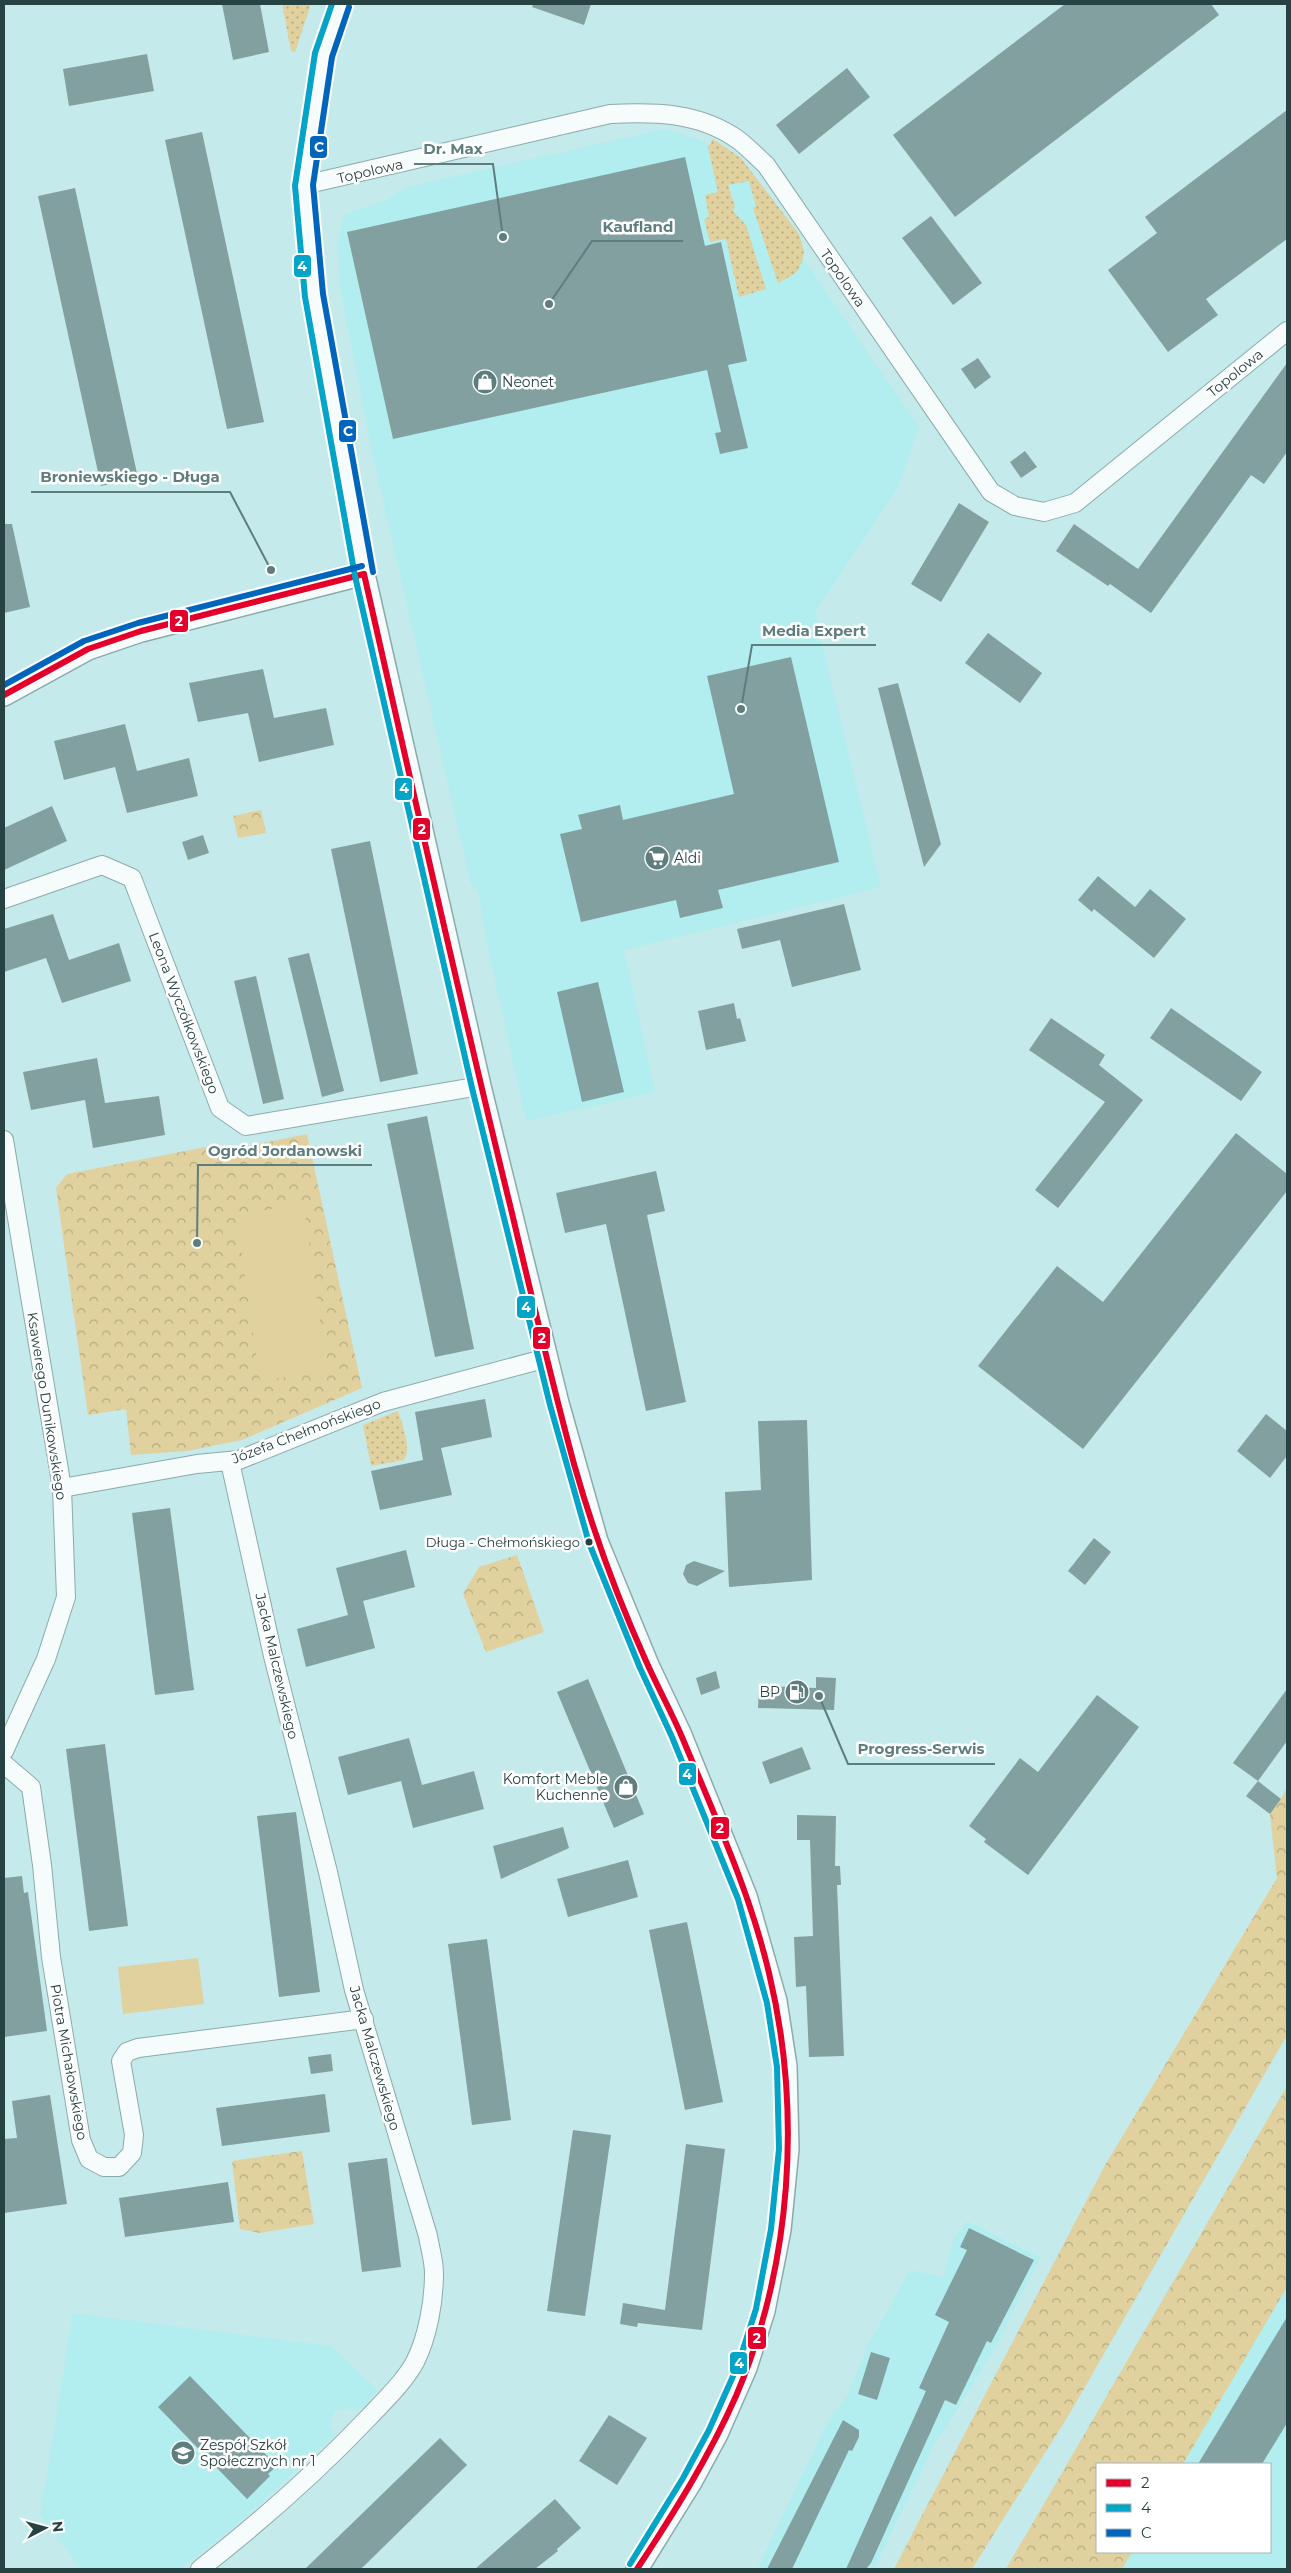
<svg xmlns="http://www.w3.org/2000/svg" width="1291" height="2573" font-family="Montserrat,sans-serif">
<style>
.built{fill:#b2eeef}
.grass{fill:url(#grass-dots)}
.forest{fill:url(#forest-crowns)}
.pitch{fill:#e0d19e}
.building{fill:#83a0a1}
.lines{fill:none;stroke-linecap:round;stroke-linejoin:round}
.minor-casing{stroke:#8caaab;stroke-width:20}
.tertiary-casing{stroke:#8caaab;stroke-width:24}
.minor{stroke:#f6fcfc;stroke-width:18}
.tertiary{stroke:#f6fcfc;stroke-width:21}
.bus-1-casing{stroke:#fff;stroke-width:10}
.bus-2-casing{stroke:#fff;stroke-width:10}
.bus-3-casing{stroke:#fff;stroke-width:10}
.bus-1{stroke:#e4002b;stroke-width:6}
.bus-2{stroke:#02a4c7;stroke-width:6}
.bus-3{stroke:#0065bd;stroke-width:6}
.bus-dot{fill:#264242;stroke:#fff;stroke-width:2}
.labels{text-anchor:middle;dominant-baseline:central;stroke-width:5;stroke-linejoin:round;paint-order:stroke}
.bus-label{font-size:13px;fill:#264242;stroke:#fff;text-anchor:end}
.street-label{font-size:14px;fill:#264242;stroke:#fff}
.poi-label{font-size:14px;fill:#264242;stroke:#fff;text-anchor:start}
.leader{fill:none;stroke:#5e7d7d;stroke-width:2}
.callout-dot{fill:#5e7d7d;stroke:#fff;stroke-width:2}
.callout-label{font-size:15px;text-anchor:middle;font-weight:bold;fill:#5e7d7d;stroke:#fff;stroke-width:5;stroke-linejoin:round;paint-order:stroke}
.line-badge{stroke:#fff;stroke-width:2}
.badge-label{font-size:14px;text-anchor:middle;font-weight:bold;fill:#fff}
</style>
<defs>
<pattern id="grass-dots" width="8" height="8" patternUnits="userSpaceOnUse" patternTransform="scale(1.25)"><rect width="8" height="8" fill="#e0d19e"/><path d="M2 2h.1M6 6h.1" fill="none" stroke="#b5ab82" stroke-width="1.8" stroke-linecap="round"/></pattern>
<pattern id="forest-crowns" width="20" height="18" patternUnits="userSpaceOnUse" patternTransform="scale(1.25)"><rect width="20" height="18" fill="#e0d19e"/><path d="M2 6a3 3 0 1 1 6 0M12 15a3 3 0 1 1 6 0" fill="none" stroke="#b5ab82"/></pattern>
</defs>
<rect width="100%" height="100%" fill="#c5eaeb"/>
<g class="built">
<path d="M 664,129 L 698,139 L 736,161 L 919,427 L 898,487 L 816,610 L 818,627 L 881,887 L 624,950 L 655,1092 L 526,1121 L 489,953 L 478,891 L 471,885 L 371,448 L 340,286 L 338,244 L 343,215 L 388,199 L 407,187 Z"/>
<path d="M 967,2221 L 1040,2257 L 997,2344 L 946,2428 L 937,2439 L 874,2569 L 757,2569 L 828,2421 L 848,2394 L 868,2345 L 910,2270 L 944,2277 L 953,2240 Z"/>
<path d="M 1287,2287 L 1287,2569 L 1122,2569 L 1132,2552 L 1270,2552 L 1270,2464 L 1183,2464 Z"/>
<path d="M 73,2313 L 331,2346 L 378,2390 L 362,2408 L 335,2410 L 330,2426 L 335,2434 L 243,2519 L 180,2569 L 81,2569 L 40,2515 Z"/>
</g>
<g class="grass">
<path d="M 282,4 L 311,4 L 295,52 L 291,51 Z"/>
<path d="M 713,139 L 741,158 L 799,234 L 804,251 L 802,262 L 796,273 L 778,283 L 753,208 L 756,206 L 749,181 L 728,185 L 735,207 L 733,211 L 746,225 L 766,289 L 739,297 L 726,239 L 710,242 L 704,219 L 709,217 L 705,195 L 718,192 L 708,147 Z"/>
<path d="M 398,1411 C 402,1423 412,1449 404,1460 L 371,1466 L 363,1425 Z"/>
</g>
<g class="forest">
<path d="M 261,810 L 266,833 L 238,838 L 233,816 Z"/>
<path d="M 307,1134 L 362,1388 L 242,1440 L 187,1451 L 131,1455 L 126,1409 L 88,1415 L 56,1188 L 67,1174 L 216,1145 L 218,1152 Z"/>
<path d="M 517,1555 L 544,1632 L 486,1652 L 463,1594 L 479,1567 Z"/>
<path d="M 1287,1786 L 1287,2035 L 1070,2413 L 972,2569 L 894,2569 L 1104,2167 L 1277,1878 L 1270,1814 L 1281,1799 Z"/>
<path d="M 1287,2086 L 1287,2287 L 1183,2464 L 1097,2464 L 1097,2552 L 1132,2552 L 1122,2569 L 1006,2569 Z"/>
<path d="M 302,2151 L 314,2224 L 259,2233 L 240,2229 L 232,2161 Z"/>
</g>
<g class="pitch">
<path d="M 304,1205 L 327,1371 L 260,1381 L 236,1214 Z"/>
<path d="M 198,1958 L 204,2004 L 123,2014 L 118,1967 Z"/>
</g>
<g class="building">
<path d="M 222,4 L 260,4 L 269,52 L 233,60 Z"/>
<path d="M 533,4 L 591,4 L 584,25 L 532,7 Z"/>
<path d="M 1065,4 L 1211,4 L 1219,15 L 955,217 L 893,135 Z"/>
<path d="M 147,54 L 154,91 L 69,106 L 63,69 Z"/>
<path d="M 847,68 L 870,97 L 799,154 L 776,125 Z"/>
<path d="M 1287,110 L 1287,239 L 1206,299 L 1218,315 L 1168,352 L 1108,270 L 1157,233 L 1145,217 Z"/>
<path d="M 202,132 L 264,422 L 227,429 L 165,140 Z"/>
<path d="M 685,157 L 705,246 L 721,242 L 747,361 L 728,365 L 748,448 L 720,454 L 715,433 L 721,432 L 707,370 L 393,439 L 347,232 Z"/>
<path d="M 75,188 L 138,478 L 101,486 L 38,196 Z"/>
<path d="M 931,216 L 982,283 L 953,305 L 902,238 Z"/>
<path d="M 978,358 L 991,377 L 975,389 L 961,369 Z"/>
<path d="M 1287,363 L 1287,452 L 1264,484 L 1251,475 L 1151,613 L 1110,584 L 1108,586 L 1056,551 L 1074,524 L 1138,569 Z"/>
<path d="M 1025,451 L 1037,467 L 1021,478 L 1010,462 Z"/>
<path d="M 959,503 L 989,522 L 941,602 L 911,584 Z"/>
<path d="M 4,524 L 12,524 L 30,607 L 4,613 Z"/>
<path d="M 988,633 L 1042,673 L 1020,703 L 965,663 Z"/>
<path d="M 791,657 L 839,862 L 718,890 L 723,908 L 680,918 L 676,900 L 581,922 L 560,834 L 582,829 L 578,815 L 620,805 L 623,820 L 734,794 L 707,676 Z"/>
<path d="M 263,669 L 274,718 L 326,708 L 334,745 L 259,762 L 248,713 L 198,722 L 189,683 Z"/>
<path d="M 898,683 L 941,844 L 924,867 L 878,688 Z"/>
<path d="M 125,724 L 137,771 L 189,758 L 198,796 L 127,813 L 115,767 L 64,780 L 54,741 Z"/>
<path d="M 52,806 L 67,841 L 4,870 L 4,828 Z"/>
<path d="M 203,835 L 209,853 L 188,860 L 182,842 Z"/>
<path d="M 370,841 L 418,1074 L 380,1082 L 331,849 Z"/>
<path d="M 1098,876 L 1135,907 L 1150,889 L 1186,919 L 1154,958 L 1094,909 L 1092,912 L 1078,900 Z"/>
<path d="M 844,904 L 861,970 L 792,987 L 780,940 L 742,949 L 737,929 Z"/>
<path d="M 53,914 L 69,960 L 119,943 L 131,981 L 62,1003 L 46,958 L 4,972 L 4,929 Z"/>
<path d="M 309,953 L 344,1091 L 322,1097 L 288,958 Z"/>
<path d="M 256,976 L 284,1099 L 263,1104 L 234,981 Z"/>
<path d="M 598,982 L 624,1092 L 582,1102 L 557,992 Z"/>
<path d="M 734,1003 L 737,1019 L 740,1018 L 746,1041 L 706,1050 L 698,1011 Z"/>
<path d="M 1171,1008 L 1262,1072 L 1241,1101 L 1150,1038 Z"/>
<path d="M 1051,1018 L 1105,1055 L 1099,1065 L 1143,1100 L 1058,1208 L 1035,1190 L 1105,1102 L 1029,1050 Z"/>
<path d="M 97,1058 L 105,1103 L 159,1096 L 165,1135 L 93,1148 L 85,1100 L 31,1110 L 23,1072 Z"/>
<path d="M 427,1116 L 474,1349 L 435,1357 L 387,1124 Z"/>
<path d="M 1236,1133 L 1287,1174 L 1287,1191 L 1083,1449 L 978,1366 L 1057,1266 L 1103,1302 Z"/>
<path d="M 656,1171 L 665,1211 L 647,1215 L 686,1402 L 646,1411 L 606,1224 L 565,1233 L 556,1193 Z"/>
<path d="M 485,1399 L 492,1437 L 441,1448 L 452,1495 L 380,1510 L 371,1471 L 423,1460 L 415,1412 Z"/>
<path d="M 1266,1414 L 1287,1431 L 1287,1456 L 1270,1478 L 1237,1451 Z"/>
<path d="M 807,1420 L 812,1580 L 729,1587 L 725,1492 L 761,1490 L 758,1421 Z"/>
<path d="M 170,1508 L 194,1690 L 155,1695 L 132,1513 Z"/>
<path d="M 1094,1538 L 1111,1552 L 1085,1585 L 1068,1571 Z"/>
<path d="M 406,1550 L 415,1587 L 363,1601 L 375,1648 L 306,1667 L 297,1629 L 348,1615 L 336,1568 Z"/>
<path d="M 694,1561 L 725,1571 L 697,1586 L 688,1583 L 683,1574 L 686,1565 Z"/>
<path d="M 716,1671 L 720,1688 L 701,1695 L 696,1678 Z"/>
<path d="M 816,1677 L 836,1678 L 834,1710 L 758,1708 L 759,1686 L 816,1688 Z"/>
<path d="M 588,1679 L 644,1814 L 614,1828 L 557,1692 Z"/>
<path d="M 1287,1689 L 1287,1741 L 1258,1781 L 1233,1763 Z"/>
<path d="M 1097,1695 L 1139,1727 L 1028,1875 L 984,1842 L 986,1839 L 969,1826 L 1020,1758 L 1038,1772 Z"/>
<path d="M 409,1738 L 422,1785 L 474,1771 L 484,1809 L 413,1828 L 401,1781 L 348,1795 L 338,1757 Z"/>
<path d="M 105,1744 L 128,1926 L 89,1931 L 66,1749 Z"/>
<path d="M 802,1747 L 811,1769 L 770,1784 L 762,1762 Z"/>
<path d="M 1258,1781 L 1281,1799 L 1270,1814 L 1246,1796 Z"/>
<path d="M 296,1812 L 320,1992 L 279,1997 L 257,1816 Z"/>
<path d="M 797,1815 L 836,1816 L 835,1866 L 840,1866 L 841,1885 L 837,1885 L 844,2056 L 809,2057 L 806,1986 L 796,1987 L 794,1937 L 813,1936 L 810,1840 L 797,1840 Z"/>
<path d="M 563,1827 L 569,1848 L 501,1879 L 493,1846 Z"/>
<path d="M 628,1860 L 638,1897 L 568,1917 L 557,1879 Z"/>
<path d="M 22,1876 L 24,1893 L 28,1892 L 47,2031 L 4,2037 L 4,1878 Z"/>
<path d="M 687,1922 L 723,2102 L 685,2110 L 649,1930 Z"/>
<path d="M 487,1939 L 511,2120 L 472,2125 L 448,1944 Z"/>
<path d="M 331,2054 L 333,2071 L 311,2074 L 308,2057 Z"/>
<path d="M 325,2094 L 330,2132 L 222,2146 L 216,2108 Z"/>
<path d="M 50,2095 L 67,2204 L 4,2213 L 4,2139 L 17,2138 L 12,2101 Z"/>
<path d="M 573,2130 L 611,2135 L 585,2316 L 547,2311 Z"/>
<path d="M 686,2144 L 725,2149 L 702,2330 L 638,2323 L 637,2327 L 620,2324 L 623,2303 L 665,2310 Z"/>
<path d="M 387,2158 L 401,2267 L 362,2272 L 348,2163 Z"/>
<path d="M 228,2182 L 234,2222 L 125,2237 L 119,2198 Z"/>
<path d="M 969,2228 L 1034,2260 L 991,2343 L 987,2341 L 956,2405 L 945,2400 L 871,2563 L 866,2569 L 846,2569 L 926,2391 L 919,2388 L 949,2322 L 935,2315 L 967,2250 L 960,2247 Z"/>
<path d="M 1287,2317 L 1287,2423 L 1262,2464 L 1198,2464 Z"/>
<path d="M 871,2352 L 890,2358 L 877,2400 L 858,2394 Z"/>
<path d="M 190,2376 L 277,2466 L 268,2474 L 270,2476 L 247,2499 L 158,2407 Z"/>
<path d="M 609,2415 L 647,2438 L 617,2485 L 579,2461 Z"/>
<path d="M 843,2420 L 859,2430 L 859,2437 L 852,2451 L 849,2450 L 792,2569 L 767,2569 Z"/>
<path d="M 440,2438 L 467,2465 L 363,2567 L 360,2569 L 305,2569 Z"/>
<path d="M 555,2499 L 581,2528 L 557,2549 L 558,2551 L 535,2569 L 475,2569 Z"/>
</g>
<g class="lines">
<defs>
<g id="minor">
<path d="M 304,185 L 610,114 C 655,112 698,112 737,139 C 748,147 757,157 766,165 L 991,492 L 1015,506 L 1044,512 L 1075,503 L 1287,331"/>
<path d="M 4,899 L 102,865 L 132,878 L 220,1108 L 246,1126 L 480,1086"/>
<path d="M 4,1140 L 62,1488 L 66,1597 L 46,1659 L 4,1751"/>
<path d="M 62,1488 L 197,1464 L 239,1460 L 383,1402 L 547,1358"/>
<path d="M 4,1764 L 31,1787 L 42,1865 L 51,1957 L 81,2140 L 89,2159 L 104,2167 L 119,2167 L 132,2153 L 134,2135 L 121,2061 L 127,2052 L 138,2048 L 364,2019"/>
<path d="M 200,2569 C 260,2522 317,2472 369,2417 C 385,2400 404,2382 415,2362 C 428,2336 434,2301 434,2273 C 434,2261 430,2248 428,2236 L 354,1990 L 328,1872 L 273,1656 L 230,1462"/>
</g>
<g id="tertiary">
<path d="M 341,4 L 323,55 L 304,185 L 314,295 L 364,574 L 480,1086 L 558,1403 L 597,1541 L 648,1665 L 680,1733 L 746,1896 L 776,2001 L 786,2066 L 788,2149 L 780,2230 L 764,2311 L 746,2368 L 717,2434 L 691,2482 L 637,2569"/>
<path d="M 4,695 L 88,649 L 141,631 L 364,574"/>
</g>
</defs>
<use href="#minor" class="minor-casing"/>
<use href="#tertiary" class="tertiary-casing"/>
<use href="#minor" class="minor"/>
<use href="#tertiary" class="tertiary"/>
<defs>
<g id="bus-1">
<path d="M 364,574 C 412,786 459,998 511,1209 C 531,1294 551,1379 574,1464 C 593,1531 617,1597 646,1661 C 657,1686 671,1711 682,1737 C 714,1814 750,1892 769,1973 C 802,2111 792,2265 736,2396 C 709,2457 674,2513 637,2569"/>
<path d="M 4,695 L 88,649 L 141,631 L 364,574"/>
</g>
<path id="bus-2" d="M 332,4 L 315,53 L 295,186 L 305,297 L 355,576 L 472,1088 L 550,1405 L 589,1543 L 640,1668 L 672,1737 L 738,1899 L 767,2003 L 777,2067 L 779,2149 L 771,2229 L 756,2309 L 738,2365 L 709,2430 L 683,2478 L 630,2564"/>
<g id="bus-3">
<path d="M 349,7 L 332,57 L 313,185 L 323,294 L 373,572"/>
<path d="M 4,685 L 84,641 L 138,623 L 362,566"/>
</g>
</defs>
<use href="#bus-1" class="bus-1-casing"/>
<use href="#bus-2" class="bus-2-casing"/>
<use href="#bus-3" class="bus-3-casing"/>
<use href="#bus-1" class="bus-1"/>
<use href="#bus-2" class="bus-2"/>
<use href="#bus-3" class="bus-3"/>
</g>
<defs>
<symbol id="shop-disc" viewBox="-11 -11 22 22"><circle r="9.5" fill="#5e7d7d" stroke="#fff"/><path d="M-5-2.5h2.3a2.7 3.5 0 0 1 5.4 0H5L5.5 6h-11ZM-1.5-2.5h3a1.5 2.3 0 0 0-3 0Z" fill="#fff"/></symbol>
<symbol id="supermarket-disc" viewBox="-11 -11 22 22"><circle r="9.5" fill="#5e7d7d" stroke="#fff"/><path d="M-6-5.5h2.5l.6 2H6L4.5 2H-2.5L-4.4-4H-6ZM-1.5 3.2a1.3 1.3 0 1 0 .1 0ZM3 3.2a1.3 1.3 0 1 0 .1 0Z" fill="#fff"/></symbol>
<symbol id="fuel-disc" viewBox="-11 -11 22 22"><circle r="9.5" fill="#5e7d7d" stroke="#fff"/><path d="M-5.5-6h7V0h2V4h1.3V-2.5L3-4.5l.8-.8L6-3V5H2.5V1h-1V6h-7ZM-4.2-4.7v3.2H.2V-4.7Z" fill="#fff"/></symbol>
<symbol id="school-disc" viewBox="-11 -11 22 22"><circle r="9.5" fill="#5e7d7d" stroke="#fff"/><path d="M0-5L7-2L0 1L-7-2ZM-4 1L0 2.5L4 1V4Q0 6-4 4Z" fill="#fff"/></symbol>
</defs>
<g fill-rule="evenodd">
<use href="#shop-disc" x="471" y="368" width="28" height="28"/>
<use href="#supermarket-disc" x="643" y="844" width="28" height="28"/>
<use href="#fuel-disc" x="783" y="1678" width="28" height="28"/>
<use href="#shop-disc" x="612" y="1773" width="28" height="28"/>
<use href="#school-disc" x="169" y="2439" width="28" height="28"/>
</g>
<circle class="bus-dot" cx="589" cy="1542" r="4.5"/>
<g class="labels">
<g class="bus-label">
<text x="580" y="1542">Długa - Chełmońskiego</text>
</g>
<g class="street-label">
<text transform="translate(370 171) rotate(-13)">Topolowa</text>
<text transform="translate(843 278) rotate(55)">Topolowa</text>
<text transform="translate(1235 373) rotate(-39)">Topolowa</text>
<text transform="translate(184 1013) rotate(69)">Leona Wyczółkowskiego</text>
<text transform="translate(47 1406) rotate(81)">Ksawerego Dunikowskiego</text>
<text transform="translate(306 1431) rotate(-21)">Józefa Chełmońskiego</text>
<text transform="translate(277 1666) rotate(77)">Jacka Malczewskiego</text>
<text transform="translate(375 2058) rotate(74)">Jacka Malczewskiego</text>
<text transform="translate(69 2062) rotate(80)">Piotra Michałowskiego</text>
</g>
<g class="poi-label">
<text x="502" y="382">Neonet</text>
<text x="674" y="858">Aldi</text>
<text x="780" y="1692" text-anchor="end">BP</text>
<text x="608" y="1779" text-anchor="end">Komfort Meble<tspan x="608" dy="16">Kuchenne</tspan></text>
<text x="200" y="2445">Zespół Szkół<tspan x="200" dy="16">Społecznych nr 1</tspan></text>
</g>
</g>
<path class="leader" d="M503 237L493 164H414M549 304L592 241H683M271 570L230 492H31M741 709L752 645H876M197 1243L198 1165H372M819 1696L848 1764H995"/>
<g class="callout-dot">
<circle cx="503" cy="237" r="5"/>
<circle cx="549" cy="304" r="5"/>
<circle cx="271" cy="570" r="5"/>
<circle cx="741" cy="709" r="5"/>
<circle cx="197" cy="1243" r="5"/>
<circle cx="819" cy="1696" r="5"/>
</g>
<g class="callout-label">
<text x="453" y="154">Dr. Max</text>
<text x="638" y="232">Kaufland</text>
<text x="130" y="482">Broniewskiego - Długa</text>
<text x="814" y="636">Media Expert</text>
<text x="285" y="1156">Ogród Jordanowski</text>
<text x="921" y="1754">Progress-Serwis</text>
</g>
<g class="line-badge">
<rect x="309" y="135" width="19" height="24" rx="5" fill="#0065bd"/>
<rect x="293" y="254" width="19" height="24" rx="5" fill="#02a4c7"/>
<rect x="338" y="419" width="19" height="24" rx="5" fill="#0065bd"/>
<rect x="169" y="609" width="20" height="24" rx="5" fill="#e4002b"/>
<rect x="394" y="777" width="19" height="24" rx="5" fill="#02a4c7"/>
<rect x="412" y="817" width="19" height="24" rx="5" fill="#e4002b"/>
<rect x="516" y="1295" width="20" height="24" rx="5" fill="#02a4c7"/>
<rect x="532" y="1326" width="19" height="24" rx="5" fill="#e4002b"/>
<rect x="678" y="1762" width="19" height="24" rx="5" fill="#02a4c7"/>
<rect x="710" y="1816" width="20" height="24" rx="5" fill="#e4002b"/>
<rect x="747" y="2326" width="20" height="24" rx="5" fill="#e4002b"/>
<rect x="729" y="2351" width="19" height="24" rx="5" fill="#02a4c7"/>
</g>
<g class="badge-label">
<text x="319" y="152">C</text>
<text x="302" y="271">4</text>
<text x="348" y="436">C</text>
<text x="179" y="626">2</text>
<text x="404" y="793">4</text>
<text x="422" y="834">2</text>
<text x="526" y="1312">4</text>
<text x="542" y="1343">2</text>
<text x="687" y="1779">4</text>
<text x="720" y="1833">2</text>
<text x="757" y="2343">2</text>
<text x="739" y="2368">4</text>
</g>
<rect width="1291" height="2573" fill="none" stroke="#264242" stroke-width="10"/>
<rect x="1096" y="2463" width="175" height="90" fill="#ffffff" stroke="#a8b3b3"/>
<rect x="1106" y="2479" width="25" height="8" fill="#e4002b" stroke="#a8b3b3"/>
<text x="1141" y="2488" font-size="15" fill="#264242">2</text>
<rect x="1106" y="2504" width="25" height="8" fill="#02a4c7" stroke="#a8b3b3"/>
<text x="1141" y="2513" font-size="15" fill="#264242">4</text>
<rect x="1106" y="2529" width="25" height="8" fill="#0065bd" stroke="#a8b3b3"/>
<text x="1141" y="2538" font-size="15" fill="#264242">C</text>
<g transform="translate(45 2528) rotate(84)" stroke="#ffffff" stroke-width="4" paint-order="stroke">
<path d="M0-4L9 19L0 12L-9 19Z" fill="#264242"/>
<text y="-8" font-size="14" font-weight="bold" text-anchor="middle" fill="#264242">N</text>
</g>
</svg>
